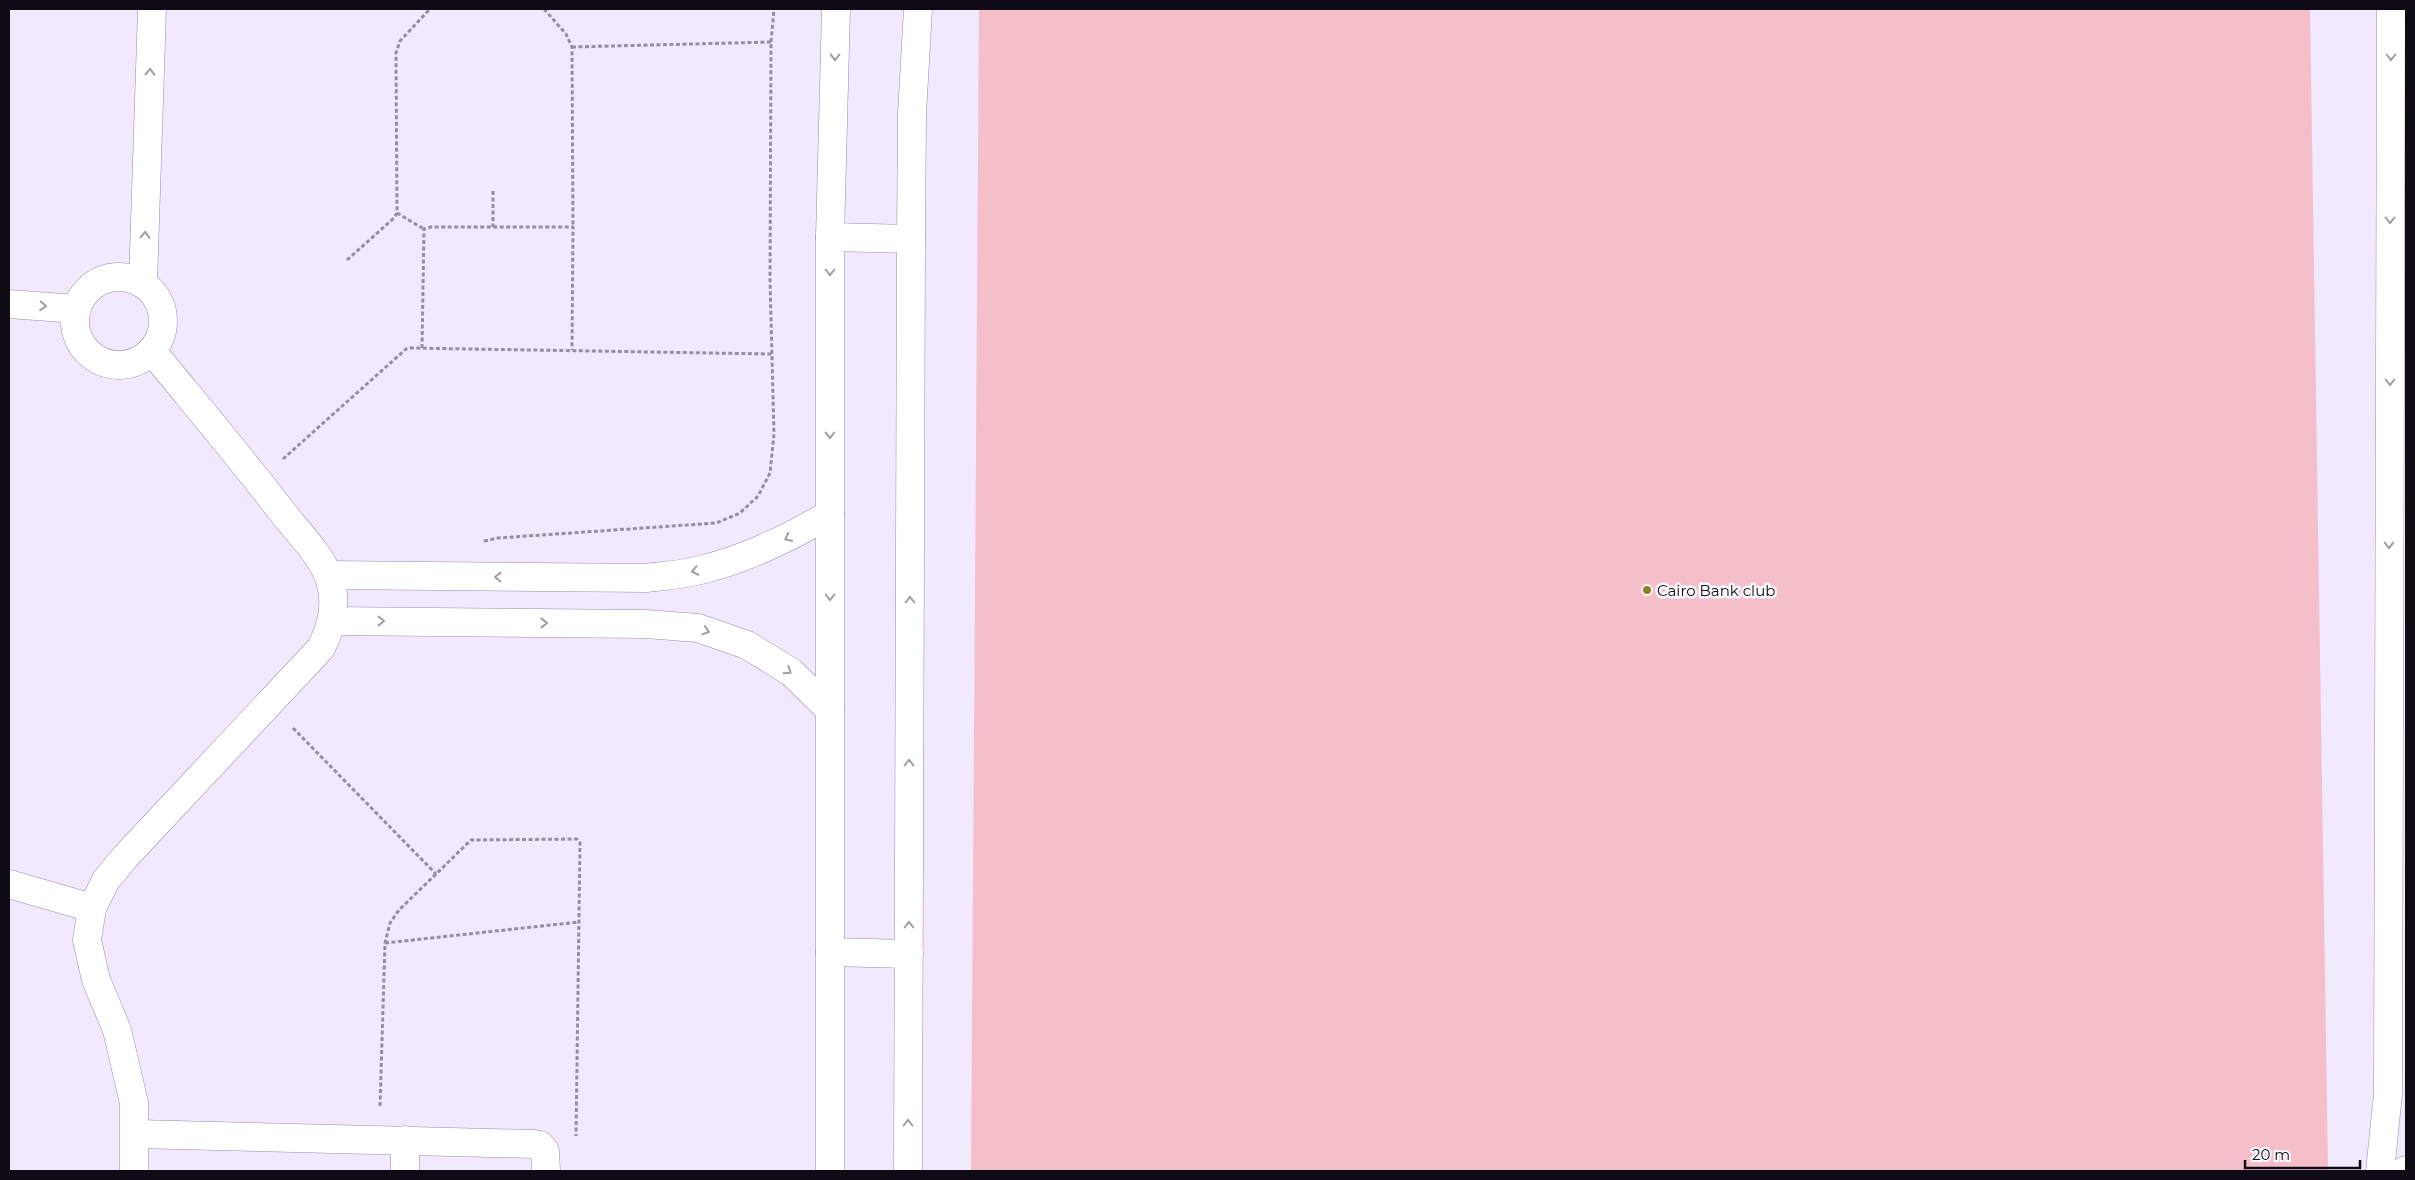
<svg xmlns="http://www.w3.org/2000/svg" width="2415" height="1180" font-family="Montserrat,sans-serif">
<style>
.green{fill:#f5bfca}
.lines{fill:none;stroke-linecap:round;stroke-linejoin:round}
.minor-casing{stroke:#968da4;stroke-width:29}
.tertiary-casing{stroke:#968da4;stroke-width:29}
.path{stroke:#948e9e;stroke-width:3;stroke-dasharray:4 2.5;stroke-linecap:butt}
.minor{stroke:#fff;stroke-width:28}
.tertiary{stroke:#fff;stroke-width:28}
.oneway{stroke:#9f9da1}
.poi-dot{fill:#918027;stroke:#fbf9ff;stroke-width:2}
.labels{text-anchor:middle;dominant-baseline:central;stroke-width:5;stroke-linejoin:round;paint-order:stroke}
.poi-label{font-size:15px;fill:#0f0b14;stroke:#fbf9ff;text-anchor:start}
</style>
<rect width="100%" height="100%" fill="#f1e9fe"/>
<path class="green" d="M 979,9 L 2310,9 L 2328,1171 L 971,1171 Z"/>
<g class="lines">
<defs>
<g id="minor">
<circle cx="119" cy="321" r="44"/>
<path d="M 143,283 L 152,9"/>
<path d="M 9,304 L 77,309"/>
<path d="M 328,575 L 646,578 C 662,576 679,575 696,571 C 744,560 787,539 830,514"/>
<path d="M 332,621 L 646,624 L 698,628 L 747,645 L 791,672 L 830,710"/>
<path d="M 9,884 L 92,908"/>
<path d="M 136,1134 L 534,1144 L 540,1145 L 545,1151 L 546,1171"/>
<path d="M 405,1140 L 405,1171"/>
<path d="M 134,1171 L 134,1103 L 117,1030 L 96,980 L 87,940 L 92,908 L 106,880 L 126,856 L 321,648 C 333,625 338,600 328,575 C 319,553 298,532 283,513 C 241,458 196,405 152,351"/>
</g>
<g id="tertiary">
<path d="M 830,237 L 911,239"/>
<path d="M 830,952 L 909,954"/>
<path d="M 830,1171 L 830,237 L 836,9"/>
<path d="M 908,1171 L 911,239 L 912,114 L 918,9"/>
<path d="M 2380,1171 L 2388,1094 L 2391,9"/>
<path d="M 2404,1171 L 2406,1170"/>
</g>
</defs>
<use href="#minor" class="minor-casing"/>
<use href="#tertiary" class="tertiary-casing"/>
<g class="path">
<path d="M 544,9 L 566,34 L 572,47 L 573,227"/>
<path d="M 572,47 L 771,42"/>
<path d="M 493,191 L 493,227"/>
<path d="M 397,213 L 424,229"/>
<path d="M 347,260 L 394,218 L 397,213 L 396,53 L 400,41 L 430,9"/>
<path d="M 422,348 L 424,229 L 431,227 L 573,227 L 572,350"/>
<path d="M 283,459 L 406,349 L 410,348 L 772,354"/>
<path d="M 484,541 L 498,538 L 716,523 L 740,513 L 758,496 L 770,473 L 774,434 L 770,280 L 771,42 L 774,9"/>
<path d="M 293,728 L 436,874"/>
<path d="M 385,943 L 579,922"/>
<path d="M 380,1106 L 385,943 L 390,923 L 399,910 L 471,840 L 577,839 L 580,843 L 576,1136"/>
</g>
<use href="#minor" class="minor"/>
<use href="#tertiary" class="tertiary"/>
</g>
<defs><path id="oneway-chevron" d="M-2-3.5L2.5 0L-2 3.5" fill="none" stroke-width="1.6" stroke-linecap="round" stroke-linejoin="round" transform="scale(1.25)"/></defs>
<g class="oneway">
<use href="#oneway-chevron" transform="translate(835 57) rotate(91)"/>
<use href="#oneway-chevron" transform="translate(2391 57) rotate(90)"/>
<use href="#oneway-chevron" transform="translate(150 72) rotate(-88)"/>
<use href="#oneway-chevron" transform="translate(2390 220) rotate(90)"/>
<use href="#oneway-chevron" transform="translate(145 235) rotate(-88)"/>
<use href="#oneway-chevron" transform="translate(830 272) rotate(90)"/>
<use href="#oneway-chevron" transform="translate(43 306) rotate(5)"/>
<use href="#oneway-chevron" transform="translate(2390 382) rotate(90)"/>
<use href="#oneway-chevron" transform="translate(830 435) rotate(90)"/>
<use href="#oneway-chevron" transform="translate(788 538) rotate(153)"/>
<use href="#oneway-chevron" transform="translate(2389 545) rotate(90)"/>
<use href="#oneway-chevron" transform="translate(695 571) rotate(168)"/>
<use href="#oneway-chevron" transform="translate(498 577) rotate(-179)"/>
<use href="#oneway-chevron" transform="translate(830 597) rotate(90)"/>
<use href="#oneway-chevron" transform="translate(910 600) rotate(-90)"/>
<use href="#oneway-chevron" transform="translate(381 621)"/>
<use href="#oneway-chevron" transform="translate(544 623)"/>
<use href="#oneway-chevron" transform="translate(706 631) rotate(18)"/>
<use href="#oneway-chevron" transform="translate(788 671) rotate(35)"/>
<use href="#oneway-chevron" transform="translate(909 763) rotate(-90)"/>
<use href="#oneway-chevron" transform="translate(909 925) rotate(-90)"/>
<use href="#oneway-chevron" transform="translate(908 1123) rotate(-90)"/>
</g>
<circle class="poi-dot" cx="1647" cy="590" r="5"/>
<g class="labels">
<g class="poi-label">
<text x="1657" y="590">Cairo Bank club</text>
</g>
</g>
<rect width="2415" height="1180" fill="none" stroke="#0f0b14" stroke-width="20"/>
<path d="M2245 1160v8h115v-8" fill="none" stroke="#0f0b14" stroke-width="2.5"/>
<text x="2252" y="1160" font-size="15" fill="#0f0b14" stroke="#fbf9ff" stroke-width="4" paint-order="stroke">20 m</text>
</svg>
